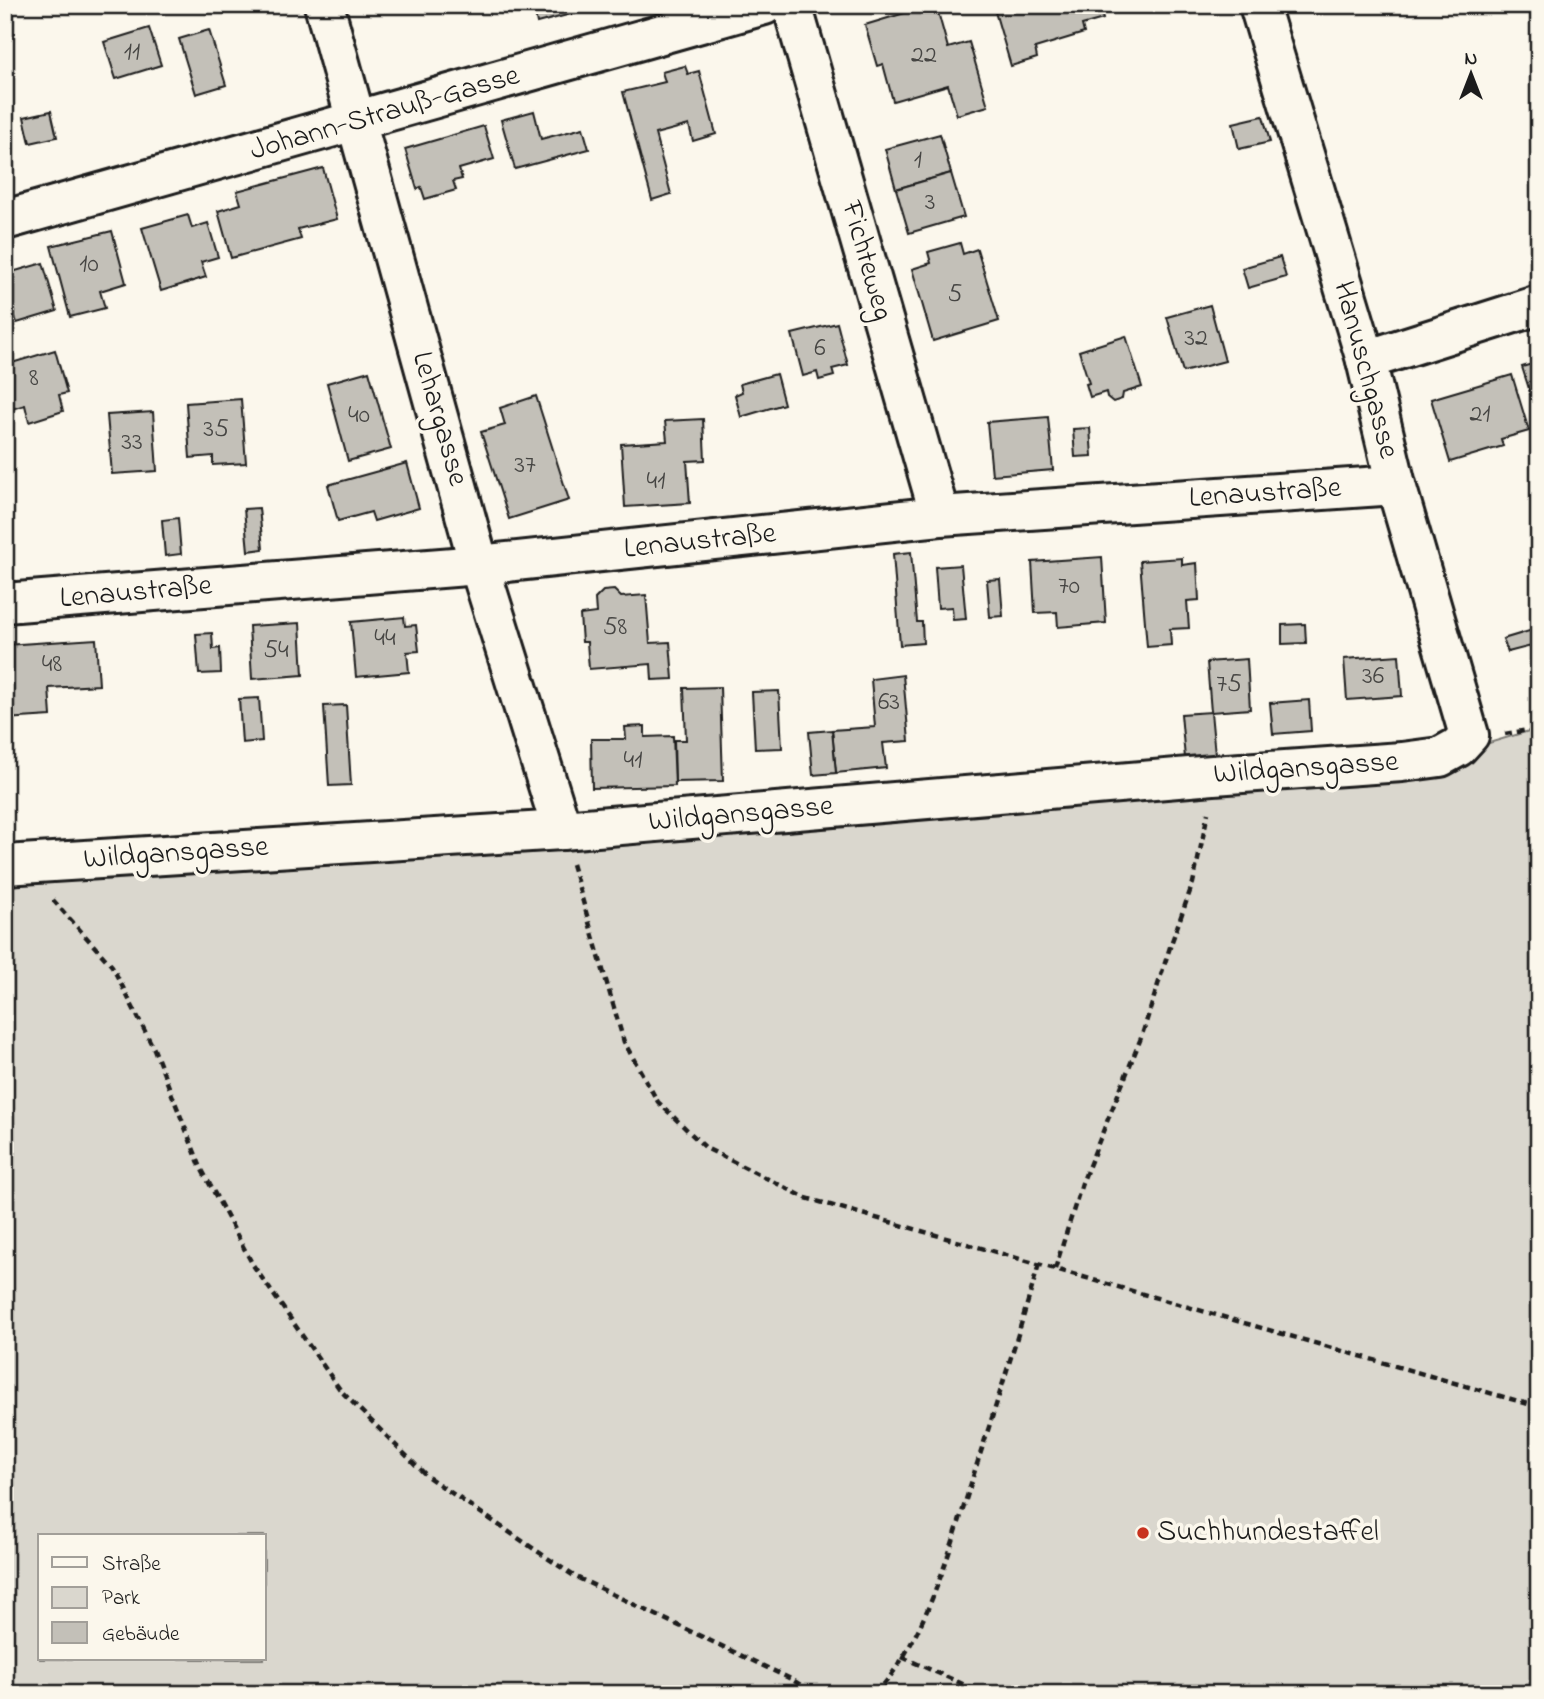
<svg xmlns="http://www.w3.org/2000/svg" width="1544" height="1699" font-family="'Indie Flower',sans-serif">
<style>
.green{fill:#dad7ce;stroke:#7b7a75;stroke-width:2;fill-rule:evenodd}
.building{fill:#c3c0b8;stroke:#1c1c1c;stroke-width:2}
.lines{fill:none;stroke-linecap:round;stroke-linejoin:round}
.minor-casing{stroke:#1c1c1c;stroke-width:44}
.path{stroke:#1c1c1c;stroke-width:4.5;stroke-dasharray:7 5;stroke-linecap:butt}
.minor{stroke:#fbf7ec;stroke-width:38}
.poi-dot{fill:#c8321e;stroke:#fbf7ec;stroke-width:2.5}
.labels{text-anchor:middle;dominant-baseline:central;stroke-width:7;stroke-linejoin:round;paint-order:stroke}
.number-label{font-size:26px;fill:#464543}
.street-label{font-size:30px;fill:#1c1c1c;stroke:#fbf7ec}
.poi-label{font-size:30px;fill:#1c1c1c;stroke:#fbf7ec;text-anchor:start}
</style>
<rect width="100%" height="100%" fill="#fbf7ec"/>
<filter id="ink" filterUnits="userSpaceOnUse"><feTurbulence type="fractalNoise" baseFrequency=".0143" numOctaves="2"/><feDisplacementMap in="SourceGraphic" scale="14" xChannelSelector="R" yChannelSelector="G"/><feConvolveMatrix kernelMatrix="1 2 1 2 8 2 1 2 1" color-interpolation-filters="sRGB"/></filter>
<g filter="url(#ink)">
<path class="green" d="M 1539,728 L 1539,1694 L 5,1694 L 5,854 L 1469,749 ZM 40,1536 L 264,1536 L 264,1659 L 40,1659 Z"/>
<g class="building">
<path d="M 533,5 L 589,5 L 590,9 L 537,23 Z"/>
<path d="M 931,5 L 936,5 L 948,48 L 969,42 L 988,106 L 957,115 L 948,85 L 893,101 L 883,64 L 877,66 L 865,25 Z"/>
<path d="M 993,5 L 1099,5 L 1103,19 L 1082,25 L 1084,33 L 1035,48 L 1037,58 L 1011,66 Z"/>
<path d="M 149,28 L 161,65 L 116,79 L 104,42 Z"/>
<path d="M 209,30 L 226,85 L 196,94 L 179,39 Z"/>
<path d="M 685,66 L 688,74 L 699,71 L 716,134 L 693,141 L 689,125 L 655,134 L 671,194 L 652,200 L 623,92 L 665,82 L 662,72 Z"/>
<path d="M 51,111 L 57,137 L 30,143 L 24,117 Z"/>
<path d="M 534,111 L 541,139 L 583,128 L 589,149 L 515,169 L 501,120 Z"/>
<path d="M 1263,116 L 1270,142 L 1239,149 L 1233,123 Z"/>
<path d="M 484,126 L 494,159 L 459,169 L 462,179 L 453,181 L 456,190 L 425,199 L 421,187 L 417,189 L 405,149 Z"/>
<path d="M 940,134 L 951,173 L 896,189 L 885,149 Z"/>
<path d="M 323,168 L 337,219 L 298,229 L 301,239 L 231,258 L 218,211 L 241,204 L 237,191 Z"/>
<path d="M 951,173 L 964,217 L 909,233 L 896,189 Z"/>
<path d="M 188,215 L 192,228 L 208,223 L 218,257 L 201,262 L 206,277 L 161,291 L 142,228 Z"/>
<path d="M 112,231 L 126,283 L 100,291 L 105,308 L 70,317 L 51,246 Z"/>
<path d="M 960,243 L 963,254 L 977,249 L 999,321 L 933,341 L 912,269 L 931,263 L 928,252 Z"/>
<path d="M 1280,257 L 1286,277 L 1248,288 L 1242,268 Z"/>
<path d="M 43,263 L 57,311 L 17,323 L 5,282 L 5,274 Z"/>
<path d="M 1210,305 L 1225,361 L 1183,372 L 1167,317 Z"/>
<path d="M 837,323 L 848,365 L 832,369 L 834,376 L 819,380 L 817,372 L 803,376 L 792,334 Z"/>
<path d="M 1126,336 L 1142,387 L 1123,393 L 1122,399 L 1113,402 L 1107,397 L 1106,392 L 1090,397 L 1086,384 L 1089,383 L 1079,351 Z"/>
<path d="M 55,350 L 67,393 L 59,395 L 63,411 L 29,422 L 25,405 L 5,411 L 5,365 Z"/>
<path d="M 1539,362 L 1539,420 L 1522,367 Z"/>
<path d="M 369,371 L 391,449 L 348,461 L 327,383 Z"/>
<path d="M 776,374 L 784,404 L 741,417 L 735,395 L 742,392 L 740,384 Z"/>
<path d="M 1512,375 L 1529,431 L 1501,439 L 1503,446 L 1450,462 L 1431,399 Z"/>
<path d="M 536,396 L 569,500 L 509,519 L 481,432 L 505,425 L 500,408 Z"/>
<path d="M 241,399 L 246,463 L 213,465 L 213,456 L 190,458 L 186,403 Z"/>
<path d="M 153,412 L 157,471 L 112,474 L 107,415 Z"/>
<path d="M 1048,417 L 1053,470 L 992,475 L 987,422 Z"/>
<path d="M 703,419 L 705,460 L 687,461 L 690,503 L 625,507 L 621,444 L 667,441 L 665,421 Z"/>
<path d="M 1090,428 L 1092,456 L 1075,457 L 1073,429 Z"/>
<path d="M 407,463 L 419,508 L 374,521 L 371,512 L 338,521 L 328,485 Z"/>
<path d="M 259,508 L 263,549 L 248,551 L 244,509 Z"/>
<path d="M 178,518 L 181,554 L 165,556 L 162,520 Z"/>
<path d="M 911,552 L 917,622 L 922,622 L 923,643 L 900,645 L 893,554 Z"/>
<path d="M 1102,557 L 1106,623 L 1058,627 L 1057,612 L 1035,613 L 1032,562 Z"/>
<path d="M 1182,558 L 1182,565 L 1197,563 L 1199,600 L 1187,601 L 1189,628 L 1170,629 L 1171,645 L 1147,647 L 1140,561 Z"/>
<path d="M 961,565 L 966,619 L 953,620 L 952,607 L 938,608 L 935,567 Z"/>
<path d="M 1000,579 L 1003,616 L 990,617 L 987,580 Z"/>
<path d="M 614,590 L 621,597 L 646,595 L 650,643 L 670,642 L 673,679 L 652,680 L 651,664 L 589,669 L 587,642 L 582,642 L 580,615 L 596,613 L 595,599 L 603,591 Z"/>
<path d="M 404,617 L 405,626 L 416,625 L 419,651 L 407,652 L 409,672 L 356,677 L 351,622 Z"/>
<path d="M 300,623 L 303,675 L 252,679 L 249,626 Z"/>
<path d="M 1305,624 L 1306,643 L 1282,644 L 1282,625 Z"/>
<path d="M 1536,629 L 1539,644 L 1508,652 L 1503,639 Z"/>
<path d="M 212,633 L 213,649 L 220,648 L 221,673 L 199,674 L 196,634 Z"/>
<path d="M 96,639 L 99,685 L 49,688 L 51,716 L 5,719 L 5,645 Z"/>
<path d="M 1399,655 L 1402,696 L 1347,700 L 1344,659 Z"/>
<path d="M 1247,659 L 1250,709 L 1211,712 L 1207,662 Z"/>
<path d="M 903,675 L 909,741 L 883,743 L 886,768 L 836,773 L 832,730 L 875,727 L 871,679 Z"/>
<path d="M 720,687 L 723,781 L 675,782 L 674,740 L 686,740 L 684,688 Z"/>
<path d="M 779,691 L 782,748 L 755,749 L 752,692 Z"/>
<path d="M 259,698 L 262,741 L 242,743 L 239,699 Z"/>
<path d="M 1309,700 L 1311,731 L 1273,734 L 1270,703 Z"/>
<path d="M 346,705 L 351,785 L 329,786 L 324,706 Z"/>
<path d="M 1211,712 L 1215,755 L 1185,758 L 1181,714 Z"/>
<path d="M 645,726 L 645,737 L 673,736 L 675,786 L 592,788 L 591,739 L 626,739 L 625,727 Z"/>
<path d="M 832,730 L 836,773 L 813,775 L 809,732 Z"/>
</g>
<g class="lines">
<defs>
<g id="minor">
<path d="M 324,5 L 479,565 L 562,830"/>
<path d="M 792,5 L 940,516"/>
<path d="M 5,220 L 764,5"/>
<path d="M 1366,360 L 1539,305"/>
<path d="M 5,603 L 479,565 L 940,516 L 1396,485"/>
<path d="M 5,865 L 562,830 L 1213,775 L 1402,762 L 1440,757 L 1458,747 L 1469,735 L 1396,485 L 1366,360 L 1259,5"/>
</g>
</defs>
<use href="#minor" class="minor-casing"/>
<g class="path">
<path d="M 1505,734 L 1539,728"/>
<path d="M 572,864 L 624,1042 L 658,1102 L 706,1148 L 806,1198 L 1539,1407"/>
<path d="M 53,900 L 112,966 L 154,1049 L 201,1168 L 253,1265 L 341,1391 L 428,1477 L 574,1576 L 791,1679 L 815,1694"/>
<path d="M 1055,1269 L 1082,1183 L 1141,1038 L 1171,944 L 1193,883 L 1208,813"/>
<path d="M 902,1657 L 985,1694"/>
<path d="M 875,1694 C 927,1641 954,1537 976,1467 C 998,1400 1019,1332 1039,1264"/>
</g>
<use href="#minor" class="minor"/>
</g>
</g>
<circle class="poi-dot" cx="1143" cy="1533" r="7"/>
<g class="labels">
<g class="number-label">
<text x="132" y="53">11</text>
<text x="924" y="56">22</text>
<text x="918" y="161">1</text>
<text x="930" y="203">3</text>
<text x="89" y="265">10</text>
<text x="955" y="295">5</text>
<text x="1196" y="339">32</text>
<text x="820" y="349">6</text>
<text x="34" y="379">8</text>
<text x="1480" y="415">21</text>
<text x="359" y="416">40</text>
<text x="216" y="430">35</text>
<text x="132" y="443">33</text>
<text x="525" y="466">37</text>
<text x="656" y="482">41</text>
<text x="1069" y="587">70</text>
<text x="615" y="628">58</text>
<text x="385" y="639">44</text>
<text x="276" y="651">54</text>
<text x="52" y="665">48</text>
<text x="1373" y="677">36</text>
<text x="1229" y="685">75</text>
<text x="889" y="703">63</text>
<text x="633" y="761">41</text>
</g>
<g class="street-label">
<text transform="translate(385 114) rotate(-16)">Johann-Strauß-Gasse</text>
<text transform="translate(866 261) rotate(74)">Fichteweg</text>
<text transform="translate(1365 370) rotate(75)">Hanuschgasse</text>
<text transform="translate(439 419) rotate(74)">Lehargasse</text>
<text transform="translate(1265 494) rotate(-4)">Lenaustraße</text>
<text transform="translate(700 542) rotate(-6)">Lenaustraße</text>
<text transform="translate(136 593) rotate(-5)">Lenaustraße</text>
<text transform="translate(1306 769) rotate(-4)">Wildgansgasse</text>
<text transform="translate(741 815) rotate(-5)">Wildgansgasse</text>
<text transform="translate(176 854) rotate(-4)">Wildgansgasse</text>
</g>
<g class="poi-label">
<text x="1157" y="1533">Suchhundestaffel</text>
</g>
</g>
<rect width="1544" height="1699" fill="none" stroke="#fbf7ec" stroke-width="28"/>
<rect x="14" y="14" width="1516" height="1671" fill="none" stroke="#1c1c1c" stroke-width="2.5" filter="url(#ink)"/>
<rect x="38" y="1534" width="228" height="126" fill="#fbf7ec" stroke="#a29f99" stroke-width="2"/>
<rect x="52" y="1557" width="35" height="10" fill="#fbf7ec" stroke="#a29f99" stroke-width="2"/>
<text x="102" y="1570" font-size="21" fill="#1c1c1c">Straße</text>
<rect x="52" y="1587" width="35" height="21" fill="#dad7ce" stroke="#a29f99" stroke-width="2"/>
<text x="102" y="1604" font-size="21" fill="#1c1c1c">Park</text>
<rect x="52" y="1622" width="35" height="21" fill="#c3c0b8" stroke="#a29f99" stroke-width="2"/>
<text x="102" y="1640" font-size="21" fill="#1c1c1c">Gebäude</text>
<g transform="translate(1471 74)" stroke="#fbf7ec" stroke-width="5" paint-order="stroke">
<path d="M0-5L12 26L0 18L-12 26Z" fill="#1c1c1c"/>
<text y="-10" font-size="19" font-weight="bold" text-anchor="middle" fill="#1c1c1c">N</text>
</g>
</svg>
